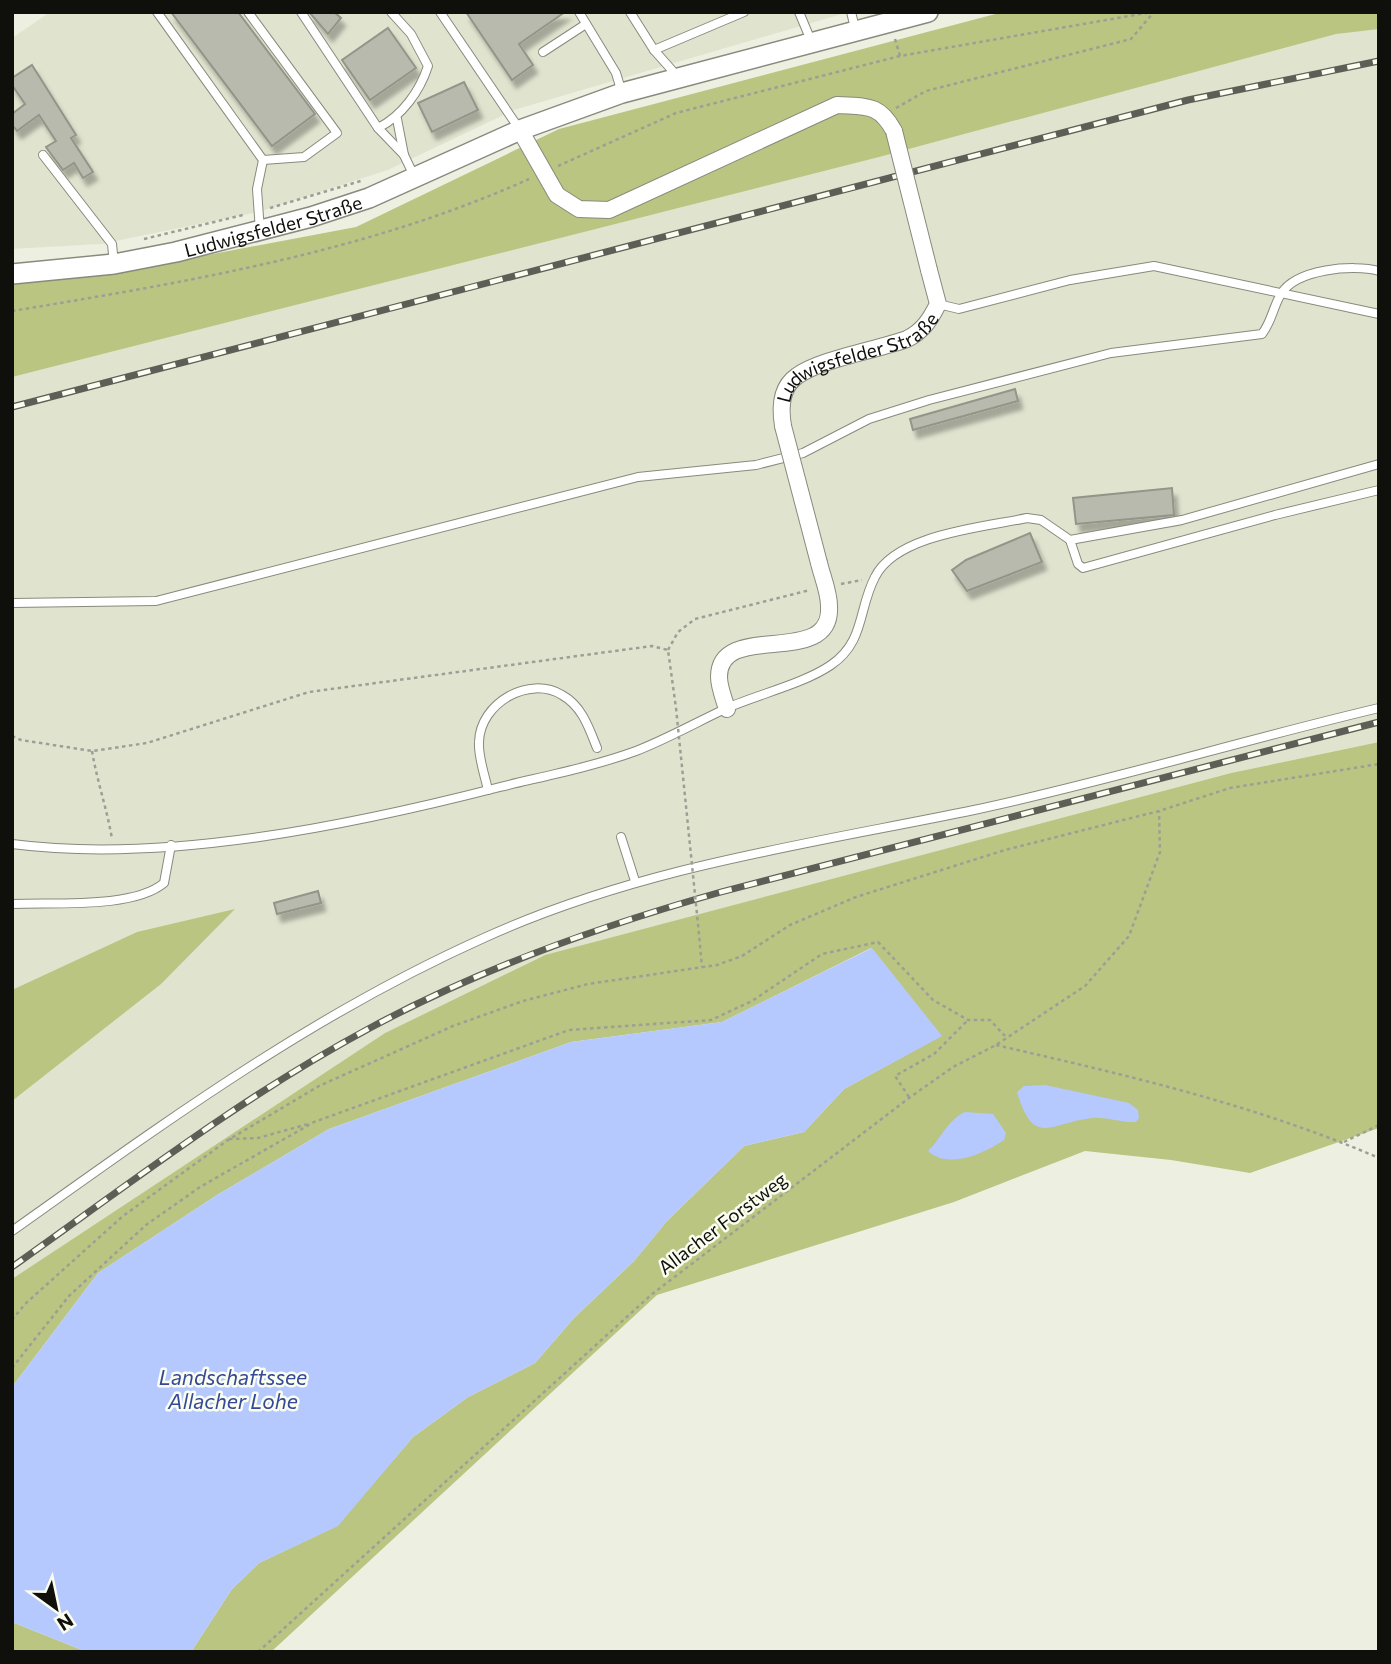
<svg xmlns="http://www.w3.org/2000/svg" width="1391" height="1664" font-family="Commissioner,sans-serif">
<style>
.built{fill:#e0e4cf}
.green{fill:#bac582}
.water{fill:#b5c9ff}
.building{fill:#b7baac;stroke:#929588;stroke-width:2;filter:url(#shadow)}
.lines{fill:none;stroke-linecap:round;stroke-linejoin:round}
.service-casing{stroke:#878a7d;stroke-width:10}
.minor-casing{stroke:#878a7d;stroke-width:18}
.tertiary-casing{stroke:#878a7d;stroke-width:22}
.path{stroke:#9d9f94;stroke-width:2.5;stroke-dasharray:3.5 3.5;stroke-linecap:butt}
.service{stroke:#fff;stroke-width:8}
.minor{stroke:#fff;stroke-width:16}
.tertiary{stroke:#fff;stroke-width:19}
.rail-casing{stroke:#5d5e56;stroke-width:7}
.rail{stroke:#fafdef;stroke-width:4.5;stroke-dasharray:13;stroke-linecap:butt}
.minor-bridge-casing{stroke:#878a7d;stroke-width:18;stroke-linecap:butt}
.path-bridge{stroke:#9d9f94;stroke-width:2.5;stroke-dasharray:3.5 3.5;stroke-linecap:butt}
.minor-bridge{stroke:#fff;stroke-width:16}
.labels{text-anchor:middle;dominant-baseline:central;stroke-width:5;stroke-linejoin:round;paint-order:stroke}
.street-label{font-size:19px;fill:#0f100b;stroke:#fafdef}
.water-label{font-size:21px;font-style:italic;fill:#344997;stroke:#fafdef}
</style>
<defs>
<filter id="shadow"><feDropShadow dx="4.5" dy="8" stdDeviation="2" flood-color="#0004"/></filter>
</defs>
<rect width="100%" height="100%" fill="#edf0e1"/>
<g class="built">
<path d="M 50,12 L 849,12 L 514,110 L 388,170 L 258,212 L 101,244 L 12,249 L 12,38 Z"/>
<path d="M 1379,13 L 1379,742 L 1231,773 L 540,957 L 385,1033 L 62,1246 L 12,1285 L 12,357 Z"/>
</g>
<g class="green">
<path d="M 1003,12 L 1379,12 L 1379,29 L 1336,34 L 879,157 L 12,377 L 12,284 L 112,273 L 356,227 L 559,129 Z"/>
<path d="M 1379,742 L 1379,1128 L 1250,1173 L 1171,1160 L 1085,1151 L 954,1202 L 657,1295 L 271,1652 L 191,1652 L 232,1589 L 259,1563 L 337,1526 L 413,1437 L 468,1397 L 535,1363 L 574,1318 L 634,1261 L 667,1221 L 744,1146 L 804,1132 L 844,1089 L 941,1036 L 871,948 L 722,1022 L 571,1042 L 329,1129 L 217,1195 L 98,1273 L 12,1387 L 12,1279 L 385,1033 L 545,955 L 1231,773 Z"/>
<path d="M 235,909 L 161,984 L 12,1101 L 12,990 L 137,932 Z"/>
<path d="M 12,1622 L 87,1652 L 12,1652 Z"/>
</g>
<g class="water">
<path d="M 872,948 L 942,1036 L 844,1089 L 804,1132 L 744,1146 L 667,1221 L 634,1261 L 574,1318 L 535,1363 L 468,1397 L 413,1437 L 338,1526 L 259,1563 L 232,1589 L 191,1652 L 87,1652 L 12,1622 L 12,1387 L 98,1273 L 217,1195 L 329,1129 L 571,1042 L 722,1022 Z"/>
<path d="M 1045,1085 L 1129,1103 L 1138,1110 L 1139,1118 L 1136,1122 C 1121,1123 1106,1116 1092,1118 C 1049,1123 1034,1148 1017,1092 L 1024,1086 Z"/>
<path d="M 965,1112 L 993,1114 L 1006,1133 L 1004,1140 C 985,1153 948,1170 928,1151 C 942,1138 947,1120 965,1112 Z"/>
</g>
<g class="building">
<path d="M 171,12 L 238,12 L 315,114 L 272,146 Z"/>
<path d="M 309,12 L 334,12 L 341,18 L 328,34 Z"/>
<path d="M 466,12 L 565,12 L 519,44 L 533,65 L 512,80 Z"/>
<path d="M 388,28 L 416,68 L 370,100 L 342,60 Z"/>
<path d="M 32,65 L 76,135 L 71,138 L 93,172 L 83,178 L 74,163 L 63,170 L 48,150 L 46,147 L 56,141 L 39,115 L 17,131 L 12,125 L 12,114 L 25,104 L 12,85 L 12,78 Z"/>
<path d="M 464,82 L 478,110 L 432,132 L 418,103 Z"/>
<path d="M 1015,389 L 1018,401 L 913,430 L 910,419 Z"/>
<path d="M 1172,488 L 1174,515 L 1076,524 L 1073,498 Z"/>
<path d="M 1030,533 L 1042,562 L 967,591 L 952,570 L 966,560 Z"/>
<path d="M 318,891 L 321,903 L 277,914 L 274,903 Z"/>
</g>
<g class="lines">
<defs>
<g id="service">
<path d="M 157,12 L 263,160 L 257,189 L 260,231"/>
<path d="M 248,12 L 337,133 L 304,157 L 263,160"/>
<path d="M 301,12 L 378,128 L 404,155 L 414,176"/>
<path d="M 440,12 L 520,130"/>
<path d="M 579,12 L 616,73 L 622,93"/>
<path d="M 630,12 L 654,50 L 678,77"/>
<path d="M 799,12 L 812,43"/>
<path d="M 851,12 L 856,32"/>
<path d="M 654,50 L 744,12"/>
<path d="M 543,52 L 586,24"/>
<path d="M 397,119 L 404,155"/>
<path d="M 378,128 C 402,116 420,91 428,66 L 411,34 L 391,12"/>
<path d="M 43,155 L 112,244 L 114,264"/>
<path d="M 938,304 L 959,309 L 1070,280 L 1154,266 L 1379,314"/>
<path d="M 1070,540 L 1078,564 L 1083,568 L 1275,515 L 1379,490"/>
<path d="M 12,603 L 156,601 L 638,477 L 756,465 L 803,453 L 869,419 L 929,400 L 1111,353 L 1262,334 C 1272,321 1273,307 1281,294 C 1296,269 1353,264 1379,271"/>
<path d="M 488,790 C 485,776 478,757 479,742 C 480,703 529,675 562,695 C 582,706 589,728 597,748"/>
<path d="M 621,837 L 635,881"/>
<path d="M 12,844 C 165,864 352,825 500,787 C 545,776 592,767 636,751 C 667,739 697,722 727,708 C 759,694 803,684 831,665 C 865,642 858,609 875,577 C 896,534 985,527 1027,518 L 1041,520 L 1070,540 L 1182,520 L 1379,464"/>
<path d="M 12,904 C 53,902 133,909 164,883 L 171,845"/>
<path d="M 12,1231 C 167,1121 311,1015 486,937 C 641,867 809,844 974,810 C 1110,781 1243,740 1379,708"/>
</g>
<g id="minor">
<path d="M 520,130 L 557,195 L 579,209 L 609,210 L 837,105 C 866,107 879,103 894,131"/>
<path id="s1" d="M 783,426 C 780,408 781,387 797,376 C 820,359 877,350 907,339 C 923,331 930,320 938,304 L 929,270"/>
<path d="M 727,709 C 724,699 719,687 719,677 C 719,619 833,670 829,606 C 829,592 822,576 819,563"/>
</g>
<g id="tertiary">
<path id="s2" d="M 12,274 L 114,264 L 176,252 L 311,217 L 369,198 L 520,130 L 622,93 L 928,12"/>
</g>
</defs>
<use href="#service" class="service-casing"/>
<use href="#minor" class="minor-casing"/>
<use href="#tertiary" class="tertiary-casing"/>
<g class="path">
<path d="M 895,39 L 900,56"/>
<path d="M 896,108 L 926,91 L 1131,39 L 1154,12"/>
<path d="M 558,166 L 676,113 L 900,56 L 1152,12"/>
<path d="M 270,208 L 364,180"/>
<path d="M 144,239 L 243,215"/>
<path d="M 12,311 C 187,282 367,252 529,179"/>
<path d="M 841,584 L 862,580"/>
<path d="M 668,650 L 678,632 L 695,619 L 810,590"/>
<path d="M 12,736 L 21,740 L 92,751 L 147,743 L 309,692 L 652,646 L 668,650 L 676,708"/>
<path d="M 92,751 C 97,781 107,809 112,839"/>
<path d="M 698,924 L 702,967"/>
<path d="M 996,1045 C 1126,1075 1256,1105 1379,1158"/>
<path d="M 909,1097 L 895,1076 L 934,1054 L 968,1020"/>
<path d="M 229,1139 L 258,1138 L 308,1124"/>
<path d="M 1344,1142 L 1379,1125"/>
<path d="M 12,1320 L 25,1304 L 123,1216 L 228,1140 L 319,1086 L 453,1026 L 523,1001 L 588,984 L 717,965 L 742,956 L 790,925 L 856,897 L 1005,850 L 1159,811 L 1230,788 L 1379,764"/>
<path d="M 12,1368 L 69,1296 L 146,1225 L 200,1187 L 314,1122 L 569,1030 L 711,1020 L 752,1001 L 822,954 L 878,942 L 933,1000 L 968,1020 L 990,1020 L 1005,1036"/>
<path d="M 258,1652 L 651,1295 L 909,1098 L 953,1067 L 996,1045 L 1085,986 L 1129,936 L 1160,852 L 1159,811"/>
</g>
<use href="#service" class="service"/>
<use href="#minor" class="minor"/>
<use href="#tertiary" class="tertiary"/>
<defs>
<g id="rail">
<path d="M 12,407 L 1188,100 L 1379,61"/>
<path d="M 12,1267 C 129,1184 243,1096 370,1028 C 481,968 600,926 721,892 L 1379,722"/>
</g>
</defs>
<use href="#rail" class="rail-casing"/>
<use href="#rail" class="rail"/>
<defs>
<g id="minor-bridge">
<path d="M 894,131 L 929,270"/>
<path d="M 783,426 L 819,563"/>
</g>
</defs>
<use href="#minor-bridge" class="minor-bridge-casing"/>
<path class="path-bridge" d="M 676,708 L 698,924"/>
<use href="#minor-bridge" class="minor-bridge"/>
</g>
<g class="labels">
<g class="street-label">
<text stroke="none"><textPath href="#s2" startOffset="266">Ludwigsfelder Straße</textPath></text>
<text stroke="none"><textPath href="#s1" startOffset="116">Ludwigsfelder Straße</textPath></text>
<text transform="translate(722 1223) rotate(-37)">Allacher Forstweg</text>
</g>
<g class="water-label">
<text x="233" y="1376">Landschaftssee<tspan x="233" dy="24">Allacher Lohe</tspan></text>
</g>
</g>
<rect width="1391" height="1664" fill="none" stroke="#0f100b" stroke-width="28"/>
<g transform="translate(56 1608) rotate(147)" stroke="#fafdef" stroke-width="5" paint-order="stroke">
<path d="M0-5L12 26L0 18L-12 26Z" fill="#0f100b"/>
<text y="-10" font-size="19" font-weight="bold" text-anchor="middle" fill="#0f100b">N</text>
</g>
</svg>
